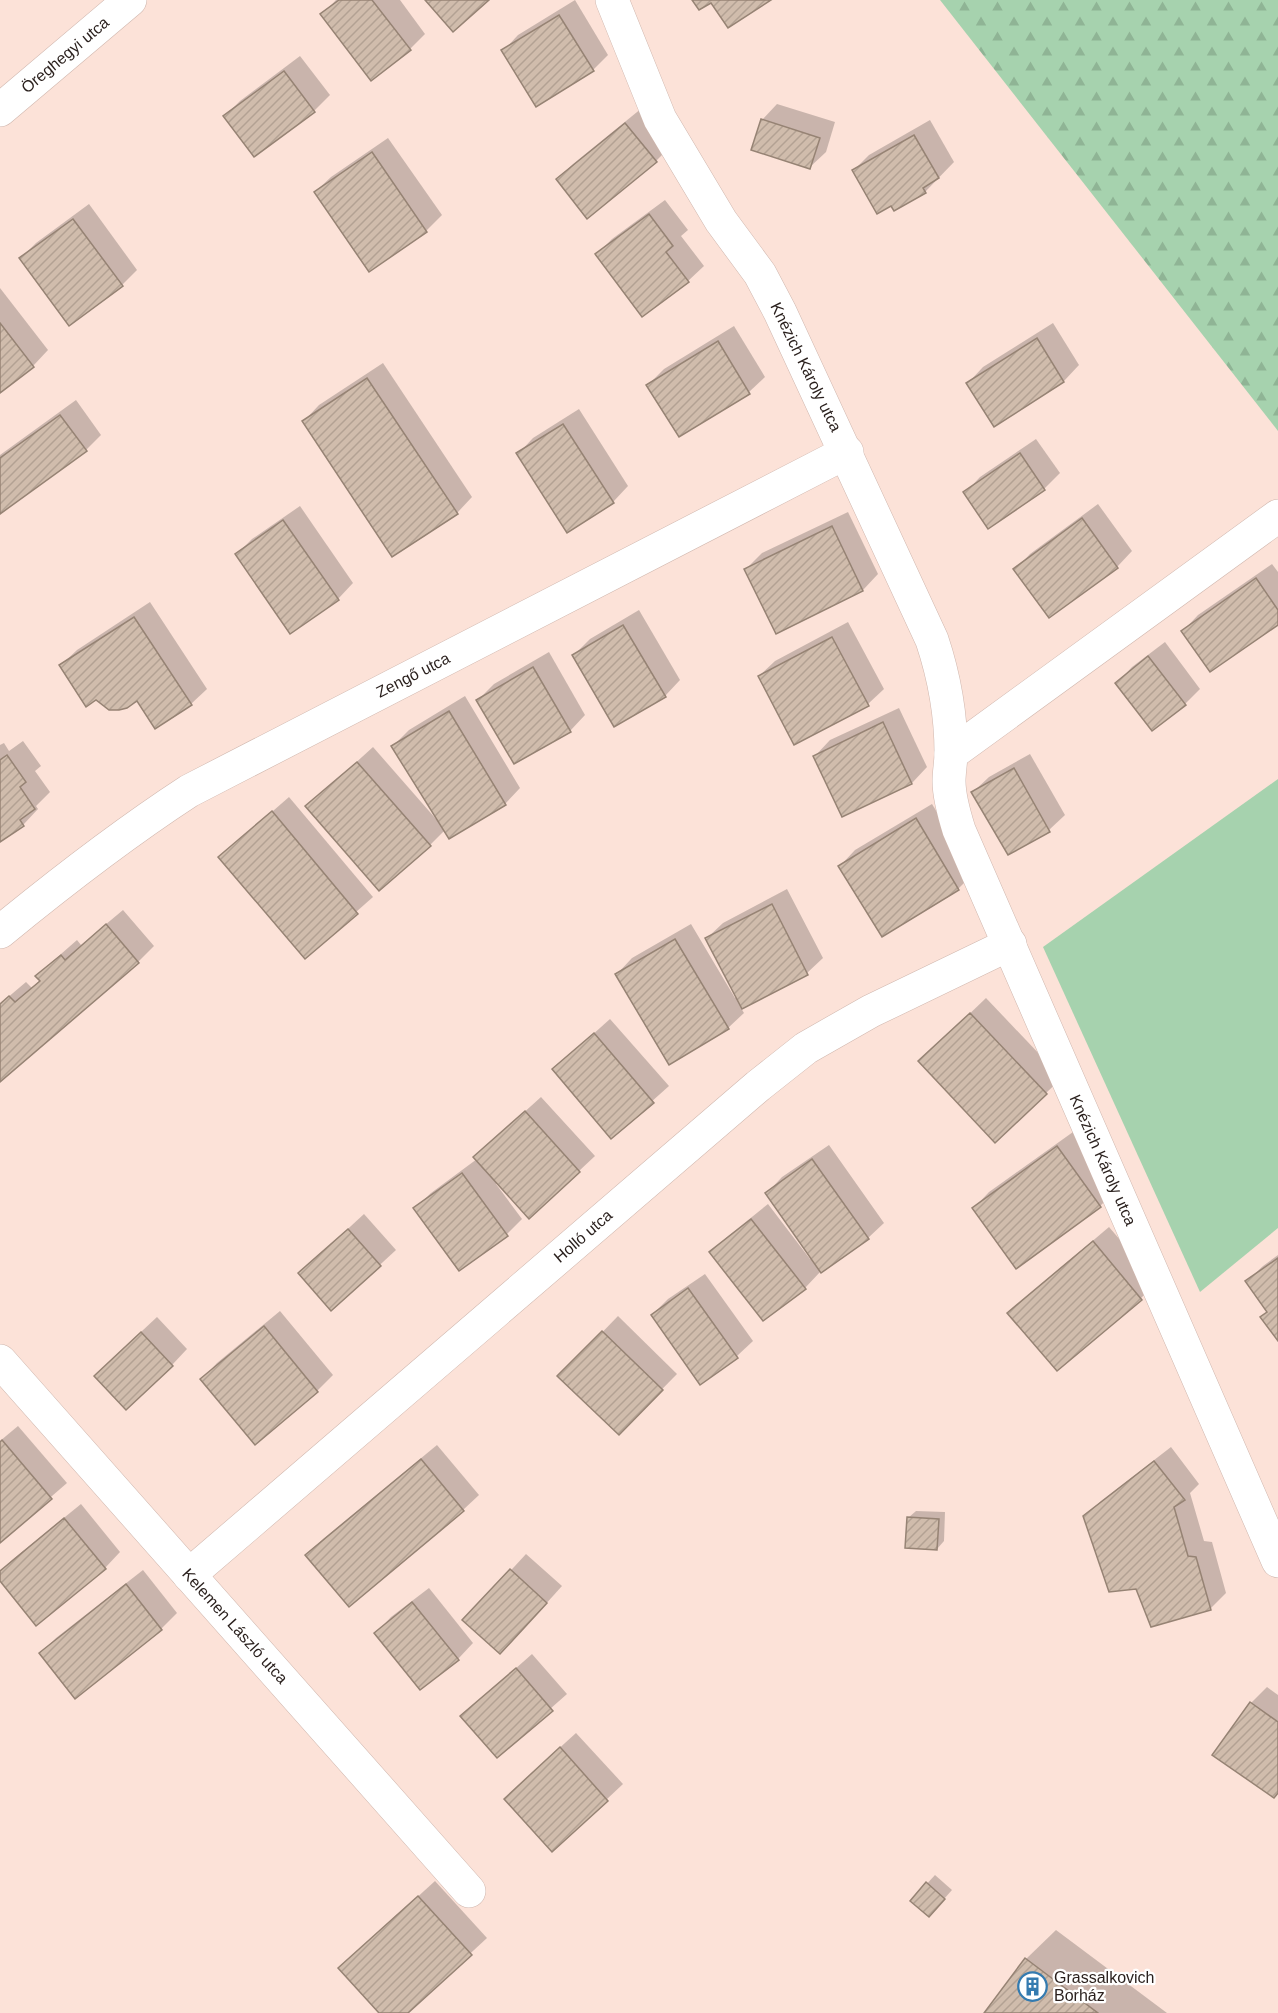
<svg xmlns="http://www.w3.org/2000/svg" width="1278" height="2013" font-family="Arial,sans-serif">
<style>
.grass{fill:#a6d2ae}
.forest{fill:url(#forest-firs)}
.shadow{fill:#0003}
.building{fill:url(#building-hatch);stroke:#968374;stroke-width:1.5}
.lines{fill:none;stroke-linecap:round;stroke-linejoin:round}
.street-casing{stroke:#d0b7ae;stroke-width:34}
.street{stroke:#fff;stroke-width:33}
.labels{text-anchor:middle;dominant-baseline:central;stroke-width:4.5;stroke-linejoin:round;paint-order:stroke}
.street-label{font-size:16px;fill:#291f1c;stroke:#fff}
.poi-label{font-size:16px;fill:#291f1c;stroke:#fff;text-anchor:start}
</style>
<defs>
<pattern id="forest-firs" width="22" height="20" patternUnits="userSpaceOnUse" patternTransform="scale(1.5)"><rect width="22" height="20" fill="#a6d2ae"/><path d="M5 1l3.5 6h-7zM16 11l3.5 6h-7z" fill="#8fb495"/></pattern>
<pattern id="building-hatch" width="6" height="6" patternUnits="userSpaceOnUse" patternTransform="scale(1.5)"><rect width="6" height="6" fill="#d0bcac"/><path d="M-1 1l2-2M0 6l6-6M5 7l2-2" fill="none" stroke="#b3a193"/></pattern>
</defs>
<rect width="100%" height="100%" fill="#fce2d8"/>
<path class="grass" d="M 1278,779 L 1278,1228 L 1200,1292 L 1043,947 Z"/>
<path class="forest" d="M 940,0 L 1278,0 L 1278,431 Z"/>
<g class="shadow">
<path d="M 336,0 L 400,0 L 425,34 L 410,49 L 322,15 Z"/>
<path d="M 575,0 L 608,55 L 593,70 L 503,51 L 518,35 Z"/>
<path d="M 300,56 L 330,95 L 314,111 L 254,155 L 225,116 L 240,101 Z"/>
<path d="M 777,104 L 835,122 L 826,152 L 810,167 L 762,120 Z"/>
<path d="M 642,108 L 672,145 L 656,161 L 588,217 L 558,179 L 573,164 Z"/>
<path d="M 930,120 L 954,162 L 925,192 L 854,170 L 869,155 Z"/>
<path d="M 388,138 L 442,215 L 426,231 L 369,270 L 315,192 L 331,177 Z"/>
<path d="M 665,200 L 688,230 L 681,236 L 704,266 L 688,281 L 597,254 L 612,239 Z"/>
<path d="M 89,204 L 137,270 L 122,285 L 21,258 L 36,243 Z"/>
<path d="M 0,288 L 48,350 L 33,366 L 0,391 Z"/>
<path d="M 1053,323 L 1079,365 L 1064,381 L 994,425 L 968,383 L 983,367 Z"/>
<path d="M 734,326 L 765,377 L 749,392 L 679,435 L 648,385 L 664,369 Z"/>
<path d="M 383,363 L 472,497 L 457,513 L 304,421 L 319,405 Z"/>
<path d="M 76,400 L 101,435 L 86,450 L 0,512 L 0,455 Z"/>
<path d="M 579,409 L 628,486 L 613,502 L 518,454 L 533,438 Z"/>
<path d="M 1036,439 L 1060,473 L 1044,489 L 989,527 L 965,493 L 980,477 Z"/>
<path d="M 1098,504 L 1132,551 L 1117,567 L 1015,570 L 1030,554 Z"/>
<path d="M 300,506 L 353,583 L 338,599 L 237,554 L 252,539 Z"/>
<path d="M 848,512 L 878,574 L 863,590 L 777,632 L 746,569 L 762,553 Z"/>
<path d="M 1272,564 L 1278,572 L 1278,623 L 1183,631 L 1198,615 Z"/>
<path d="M 150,602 L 207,689 L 191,704 L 137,699 L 61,665 L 77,650 Z"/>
<path d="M 639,610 L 680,680 L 665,696 L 574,655 L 590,639 Z"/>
<path d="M 848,622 L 884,689 L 868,704 L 795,743 L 759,676 L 775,661 Z"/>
<path d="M 1165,642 L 1200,689 L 1185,704 L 1117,683 L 1132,667 Z"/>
<path d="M 549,652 L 585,715 L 570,731 L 478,700 L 494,684 Z"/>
<path d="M 465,696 L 520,788 L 505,804 L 445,830 L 430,845 L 307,807 L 373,747 L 436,819 L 437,818 L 393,746 L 409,730 Z"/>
<path d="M 899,708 L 927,767 L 912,783 L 843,815 L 815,756 L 830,740 Z"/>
<path d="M 23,741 L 41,766 L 35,771 L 50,792 L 36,806 L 38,809 L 23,825 L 0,840 L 0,745 L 4,743 L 9,751 Z"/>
<path d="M 1030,754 L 1065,815 L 1049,830 L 973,792 L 989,777 Z"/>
<path d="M 289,797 L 373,897 L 305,957 L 220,857 Z"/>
<path d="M 932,804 L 974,873 L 958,889 L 882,935 L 840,866 L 855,850 Z"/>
<path d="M 787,889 L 823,958 L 807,973 L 741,1008 L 744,1013 L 728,1028 L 617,974 L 632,958 L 691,924 L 735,998 L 738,997 L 707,938 L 723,923 Z"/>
<path d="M 123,910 L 154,946 L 138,962 L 0,1080 L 0,1004 L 26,982 L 32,988 L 40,980 L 37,976 L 53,961 L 77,940 L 81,945 Z"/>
<path d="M 986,998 L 1062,1078 L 1046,1093 L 936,1046 Z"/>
<path d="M 610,1019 L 669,1086 L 612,1137 L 554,1069 Z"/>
<path d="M 541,1097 L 595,1156 L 579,1171 L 496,1184 L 522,1219 L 507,1234 L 415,1208 L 431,1193 L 477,1159 L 491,1142 Z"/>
<path d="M 1073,1132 L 1116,1191 L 1100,1206 L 974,1208 L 989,1192 Z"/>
<path d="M 829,1145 L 884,1223 L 868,1238 L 821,1271 L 805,1288 L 711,1252 L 727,1237 L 768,1204 L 810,1259 L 812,1258 L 767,1193 L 782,1177 Z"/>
<path d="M 364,1214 L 396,1250 L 332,1309 L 300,1273 Z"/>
<path d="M 1109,1227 L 1157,1283 L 1141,1298 L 1057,1369 L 1025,1298 Z"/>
<path d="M 1278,1255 L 1278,1338 L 1268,1311 L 1247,1281 L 1263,1266 Z"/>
<path d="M 705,1274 L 753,1341 L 737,1356 L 700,1382 L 652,1315 L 668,1299 Z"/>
<path d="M 280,1311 L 333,1375 L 317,1391 L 255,1443 L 202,1379 L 217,1363 Z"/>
<path d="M 618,1316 L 677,1374 L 619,1433 L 560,1376 Z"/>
<path d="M 157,1317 L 187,1349 L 172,1365 L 111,1360 Z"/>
<path d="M 18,1426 L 67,1483 L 0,1541 L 0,1441 Z"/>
<path d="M 437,1445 L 479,1495 L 463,1510 L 349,1605 L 307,1555 L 323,1539 Z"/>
<path d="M 1171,1447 L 1199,1484 L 1190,1493 L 1204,1541 L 1212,1542 L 1226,1593 L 1210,1609 L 1137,1587 L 1085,1517 L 1101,1501 Z"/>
<path d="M 81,1504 L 120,1552 L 105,1568 L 0,1579 L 0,1572 L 12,1560 Z"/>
<path d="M 916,1511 L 945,1512 L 944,1541 L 937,1549 L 908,1518 Z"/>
<path d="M 526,1554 L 562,1586 L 516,1637 L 465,1620 Z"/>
<path d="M 143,1570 L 177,1613 L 161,1629 L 75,1697 L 41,1653 L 56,1638 Z"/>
<path d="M 429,1588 L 473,1643 L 458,1659 L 376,1633 L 391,1617 Z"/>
<path d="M 532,1654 L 567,1694 L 497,1756 L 462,1716 Z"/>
<path d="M 1267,1687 L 1278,1695 L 1278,1792 L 1215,1755 L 1251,1703 Z"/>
<path d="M 576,1733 L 623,1784 L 553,1850 L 521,1783 Z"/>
<path d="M 935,1875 L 952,1890 L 936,1908 L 912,1900 Z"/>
<path d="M 435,1881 L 487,1938 L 406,2013 L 381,2013 L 356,1953 Z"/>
<path d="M 1056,1930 L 1167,2013 L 985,2013 L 1026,1959 Z"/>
</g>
<g class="building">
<path d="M 339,0 L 372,0 L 411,50 L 371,81 L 320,14 Z"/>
<path d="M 425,0 L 489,0 L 453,32 Z"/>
<path d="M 692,0 L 771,0 L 728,28 L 711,3 L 699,10 Z"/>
<path d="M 559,15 L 594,71 L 536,107 L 501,50 Z"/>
<path d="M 284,71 L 315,112 L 254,157 L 223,116 Z"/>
<path d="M 761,119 L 820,138 L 810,169 L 751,150 Z"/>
<path d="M 625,123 L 657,162 L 587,219 L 556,179 Z"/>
<path d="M 914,135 L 939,178 L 923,188 L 926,193 L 894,211 L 891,206 L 877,214 L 852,170 Z"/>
<path d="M 372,152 L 427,232 L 369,272 L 314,192 Z"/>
<path d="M 649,214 L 673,246 L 666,252 L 689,282 L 642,317 L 595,254 Z"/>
<path d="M 73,219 L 123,286 L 69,326 L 19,258 Z"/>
<path d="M 0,323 L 34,367 L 0,393 Z"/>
<path d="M 1037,338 L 1064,382 L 994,427 L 966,383 Z"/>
<path d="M 718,341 L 750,394 L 679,437 L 646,385 Z"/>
<path d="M 367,378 L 458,514 L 392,557 L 302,421 Z"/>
<path d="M 60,415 L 87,451 L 0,514 L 0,458 Z"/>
<path d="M 563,424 L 614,503 L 567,533 L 516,453 Z"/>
<path d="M 1020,453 L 1045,490 L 988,529 L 963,492 Z"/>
<path d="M 1082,518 L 1118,568 L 1049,618 L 1013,569 Z"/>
<path d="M 283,520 L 339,600 L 290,634 L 235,554 Z"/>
<path d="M 832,526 L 863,591 L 776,634 L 744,569 Z"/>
<path d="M 1256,578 L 1278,610 L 1278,625 L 1210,672 L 1181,631 Z"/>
<path d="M 134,617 L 192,705 L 155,729 L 137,701 L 127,708 L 119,710 L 109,710 L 96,700 L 86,707 L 59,665 Z"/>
<path d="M 623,625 L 666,697 L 614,727 L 572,655 Z"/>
<path d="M 832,637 L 869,706 L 794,745 L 758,676 Z"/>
<path d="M 1148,656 L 1186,705 L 1152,731 L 1115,683 Z"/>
<path d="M 533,667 L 571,732 L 514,764 L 476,700 Z"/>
<path d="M 449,711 L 506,805 L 449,839 L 391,746 Z"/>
<path d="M 883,722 L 912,784 L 842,817 L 813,756 Z"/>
<path d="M 7,755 L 26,782 L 20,787 L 35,809 L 20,820 L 24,826 L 0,842 L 0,760 Z"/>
<path d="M 357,762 L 431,846 L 379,891 L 305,806 Z"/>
<path d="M 1014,768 L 1050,832 L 1008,855 L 971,792 Z"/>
<path d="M 272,811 L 358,914 L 305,959 L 218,857 Z"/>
<path d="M 916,818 L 959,890 L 882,937 L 838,866 Z"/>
<path d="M 772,904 L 808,975 L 742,1009 L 705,938 Z"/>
<path d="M 106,924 L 139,963 L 0,1082 L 0,1004 L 9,996 L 15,1002 L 40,981 L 35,976 L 61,955 L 65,960 Z"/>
<path d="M 675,939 L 729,1029 L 669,1065 L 615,974 Z"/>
<path d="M 970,1013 L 1047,1094 L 995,1143 L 918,1061 Z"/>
<path d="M 594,1033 L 654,1103 L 611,1139 L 552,1069 Z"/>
<path d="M 525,1111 L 580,1172 L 529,1219 L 473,1157 Z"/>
<path d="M 1057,1146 L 1101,1207 L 1016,1269 L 972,1208 Z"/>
<path d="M 812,1159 L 869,1239 L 821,1273 L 765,1193 Z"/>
<path d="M 462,1173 L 508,1236 L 459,1271 L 413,1208 Z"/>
<path d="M 751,1219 L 806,1289 L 763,1321 L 709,1252 Z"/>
<path d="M 348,1229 L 381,1266 L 331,1311 L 298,1273 Z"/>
<path d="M 1093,1241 L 1142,1300 L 1057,1371 L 1007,1313 Z"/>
<path d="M 1278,1258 L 1278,1341 L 1260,1317 L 1267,1312 L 1245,1281 Z"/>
<path d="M 688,1288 L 738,1358 L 700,1385 L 651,1315 Z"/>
<path d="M 264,1326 L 318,1392 L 255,1445 L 200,1379 Z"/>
<path d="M 602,1331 L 663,1390 L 619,1435 L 557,1376 Z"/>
<path d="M 141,1332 L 173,1366 L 126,1410 L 94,1376 Z"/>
<path d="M 2,1440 L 52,1499 L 0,1543 L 0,1442 Z"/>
<path d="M 421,1459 L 464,1511 L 349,1607 L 305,1555 Z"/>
<path d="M 1154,1461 L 1185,1500 L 1174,1507 L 1188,1556 L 1196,1557 L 1211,1610 L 1151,1627 L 1136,1589 L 1109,1592 L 1083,1516 Z"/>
<path d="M 907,1517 L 939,1519 L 937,1550 L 905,1548 Z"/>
<path d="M 64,1518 L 106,1569 L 36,1626 L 0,1581 L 0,1571 Z"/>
<path d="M 510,1569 L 547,1603 L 500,1654 L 462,1620 Z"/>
<path d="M 126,1584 L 162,1630 L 75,1699 L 39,1653 Z"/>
<path d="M 412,1602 L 459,1660 L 420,1690 L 374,1633 Z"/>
<path d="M 516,1668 L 553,1711 L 497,1758 L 460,1716 Z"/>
<path d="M 1250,1702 L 1278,1722 L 1278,1793 L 1274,1798 L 1212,1755 Z"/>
<path d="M 560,1747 L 608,1801 L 552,1852 L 504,1799 Z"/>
<path d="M 926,1882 L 945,1899 L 929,1917 L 910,1901 Z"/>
<path d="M 418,1896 L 472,1955 L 408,2013 L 379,2013 L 338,1968 Z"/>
<path d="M 1025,1958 L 1098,2013 L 984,2013 Z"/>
</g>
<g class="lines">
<defs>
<g id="street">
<path d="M 612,0 L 660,119 L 721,221 L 760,274 L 780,312 L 932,640 C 944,676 951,715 951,753 C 951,762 949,772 949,781 C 949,797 954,814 959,830 L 1278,1561"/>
<path d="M 0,110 L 130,0"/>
<path d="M 951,754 L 1278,516"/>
<path d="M 0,932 C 61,882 123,834 189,791 L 847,452"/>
<path d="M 0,1361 L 469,1891"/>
<path d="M 189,1575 L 758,1086 L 806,1048 L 871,1011 L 1010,944"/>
</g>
</defs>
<use href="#street" class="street-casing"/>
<use href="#street" class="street"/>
</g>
<defs>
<symbol id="building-ring" viewBox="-11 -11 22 22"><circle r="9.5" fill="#fff" stroke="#347bb0" stroke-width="1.5"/><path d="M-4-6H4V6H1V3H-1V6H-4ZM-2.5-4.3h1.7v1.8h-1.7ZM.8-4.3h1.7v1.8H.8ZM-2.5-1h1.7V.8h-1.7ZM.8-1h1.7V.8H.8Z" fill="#347bb0"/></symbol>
</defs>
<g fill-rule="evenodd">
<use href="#building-ring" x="1016" y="1970" width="33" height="33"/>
</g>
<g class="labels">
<g class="street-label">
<text transform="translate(65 55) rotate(-40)">Öreghegyi utca</text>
<text transform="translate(806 367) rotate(64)">Knézich Károly utca</text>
<text transform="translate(413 675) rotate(-27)">Zengő utca</text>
<text transform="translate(1103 1160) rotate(66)">Knézich Károly utca</text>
<text transform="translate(583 1236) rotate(-41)">Holló utca</text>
<text transform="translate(235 1626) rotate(48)">Kelemen László utca</text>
</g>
<g class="poi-label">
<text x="1054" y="1977">Grassalkovich<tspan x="1054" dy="18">Borház</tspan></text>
</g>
</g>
</svg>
